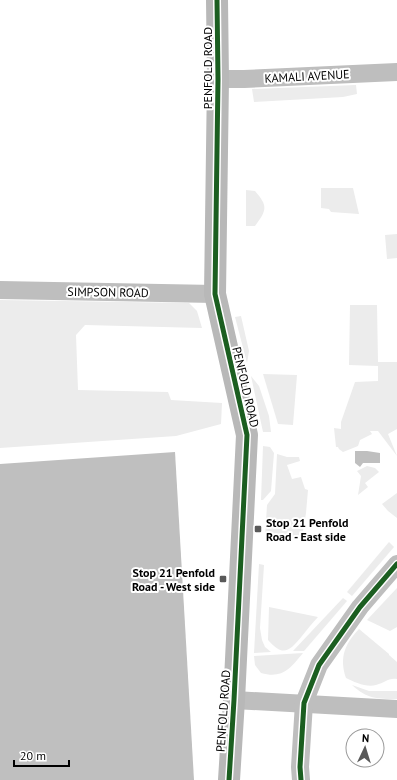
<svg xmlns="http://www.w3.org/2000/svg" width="397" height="780" font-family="'PT Sans',sans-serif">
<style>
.green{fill:#ececec}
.water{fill:#bfbfbf}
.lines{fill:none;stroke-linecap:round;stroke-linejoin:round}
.street{stroke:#bebebe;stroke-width:18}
.secondary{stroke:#b8b8b8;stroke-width:22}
.cycleway-casing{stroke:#fff;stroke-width:8}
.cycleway{stroke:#1b5e20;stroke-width:5}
.poi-dot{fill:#595959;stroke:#fff;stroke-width:1.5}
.labels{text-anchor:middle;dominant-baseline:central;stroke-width:4;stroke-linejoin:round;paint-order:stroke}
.street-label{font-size:12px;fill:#000;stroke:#fff}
.poi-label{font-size:12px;font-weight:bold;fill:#000;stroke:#fff;text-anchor:start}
</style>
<rect width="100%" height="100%" fill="#fff"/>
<g class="green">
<path d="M 356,85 L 357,94 L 343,97 L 254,102 L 252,89 Z"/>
<path d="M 321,188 L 353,188 L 359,214 L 331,212 L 329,209 L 321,208 Z"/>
<path d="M 246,190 L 255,191 C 268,206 267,210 255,226 L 246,226 Z"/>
<path d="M 397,234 L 397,258 L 387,259 L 385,235 Z"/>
<path d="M 0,300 L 189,303 L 197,311 L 202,328 L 85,325 L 76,335 L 78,390 L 168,392 L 171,400 L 222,403 L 221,424 L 176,436 L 0,448 Z"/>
<path d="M 350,305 L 377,305 L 378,362 L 397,362 L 397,429 L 388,434 L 397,456 L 378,431 L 370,431 L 372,434 L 360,440 L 358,446 L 343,452 L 339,449 L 338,447 L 336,447 L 334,428 L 341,429 L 341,422 L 355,382 L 378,381 L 378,366 L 349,365 Z"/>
<path d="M 241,316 L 249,351 L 247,363 L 235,317 Z"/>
<path d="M 263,374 L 297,375 L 293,425 L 278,424 Z"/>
<path d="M 251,376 L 259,386 L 269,416 L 271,432 L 263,432 Z"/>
<path d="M 263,446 L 270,447 L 274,453 L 271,491 L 263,500 L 261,500 Z"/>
<path d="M 277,454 L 287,457 L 299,457 L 300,461 L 287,465 L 292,479 L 301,477 L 305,489 L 308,490 L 306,513 L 303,531 L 300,531 L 298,539 L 288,541 L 265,538 L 267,505 L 275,494 Z"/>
<path d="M 367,466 L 375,468 L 379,472 L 365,483 L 368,487 L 358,495 L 361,476 L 357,471 Z"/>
<path d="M 397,493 L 397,518 L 388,511 L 382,504 Z"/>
<path d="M 389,542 L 394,547 L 352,596 L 347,592 Z"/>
<path d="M 259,564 L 264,565 L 260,628 L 262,640 L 265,647 L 271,652 L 254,653 Z"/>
<path d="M 397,588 L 397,627 L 390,631 L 367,620 Z"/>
<path d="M 343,598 L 347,601 L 304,651 L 293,651 Z"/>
<path d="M 269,607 L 318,617 C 312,623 307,630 302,636 C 289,652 283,657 268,640 Z"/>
<path d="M 359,629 L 389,654 L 389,655 L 397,662 L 397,679 C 387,678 385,683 376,685 C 367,688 354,682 346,678 C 339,657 345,644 359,629 Z"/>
<path d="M 303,653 C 290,669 282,679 261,673 L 255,665 L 254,656 Z"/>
<path d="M 352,685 L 369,691 L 397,691 L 397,699 C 377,699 367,699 352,685 Z"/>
</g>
<g class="water">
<path d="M 355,451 L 367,451 L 380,453 L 380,463 L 363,463 L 360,467 L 355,463 Z"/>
<path d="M 175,452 L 194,780 L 0,780 L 0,464 Z"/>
</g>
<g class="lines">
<g class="street">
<path d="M 218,79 L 244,79 L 397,72"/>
<path d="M 0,290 L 215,294"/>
<path d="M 234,700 L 397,709"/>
<path d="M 301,780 L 300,767 L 304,703 L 319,665 L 360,607 L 397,564"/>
</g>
<path class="secondary" d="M 217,0 L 218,79 L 215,294 L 247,435 L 234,700 L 229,780"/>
<defs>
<g id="cycleway">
<path d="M 217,0 L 218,79 L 215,294 L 247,435 L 234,700 L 229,780"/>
<path d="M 301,780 L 300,767 L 304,703 L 319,665 L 360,607 L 397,564"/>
</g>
</defs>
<use href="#cycleway" class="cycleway-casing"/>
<use href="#cycleway" class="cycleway"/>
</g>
<g class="poi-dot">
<rect x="254" y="525" width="8" height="8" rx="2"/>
<rect x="219" y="575" width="8" height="8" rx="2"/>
</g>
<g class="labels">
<g class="street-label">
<text transform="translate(207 68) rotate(-90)">PENFOLD ROAD</text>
<text transform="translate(307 76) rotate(-3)">KAMALI AVENUE</text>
<text transform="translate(108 292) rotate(1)">SIMPSON ROAD</text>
<text transform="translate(246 387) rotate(77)">PENFOLD ROAD</text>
<text transform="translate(223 711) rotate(-86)">PENFOLD ROAD</text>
</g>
<g class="poi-label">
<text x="266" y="522">Stop 21 Penfold<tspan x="266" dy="14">Road - East side</tspan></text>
<text x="215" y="572" text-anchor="end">Stop 21 Penfold<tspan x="215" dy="14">Road - West side</tspan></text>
</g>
</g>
<g transform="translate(365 748) rotate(4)"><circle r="19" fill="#ffffff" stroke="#999999"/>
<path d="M0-3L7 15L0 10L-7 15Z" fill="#595959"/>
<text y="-6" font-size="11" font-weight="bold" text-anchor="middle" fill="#000000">N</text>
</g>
<path d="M14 760v6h55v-6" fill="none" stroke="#000000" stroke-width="2"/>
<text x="20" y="760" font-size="12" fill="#000000" stroke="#ffffff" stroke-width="3" paint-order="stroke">20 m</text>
</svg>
